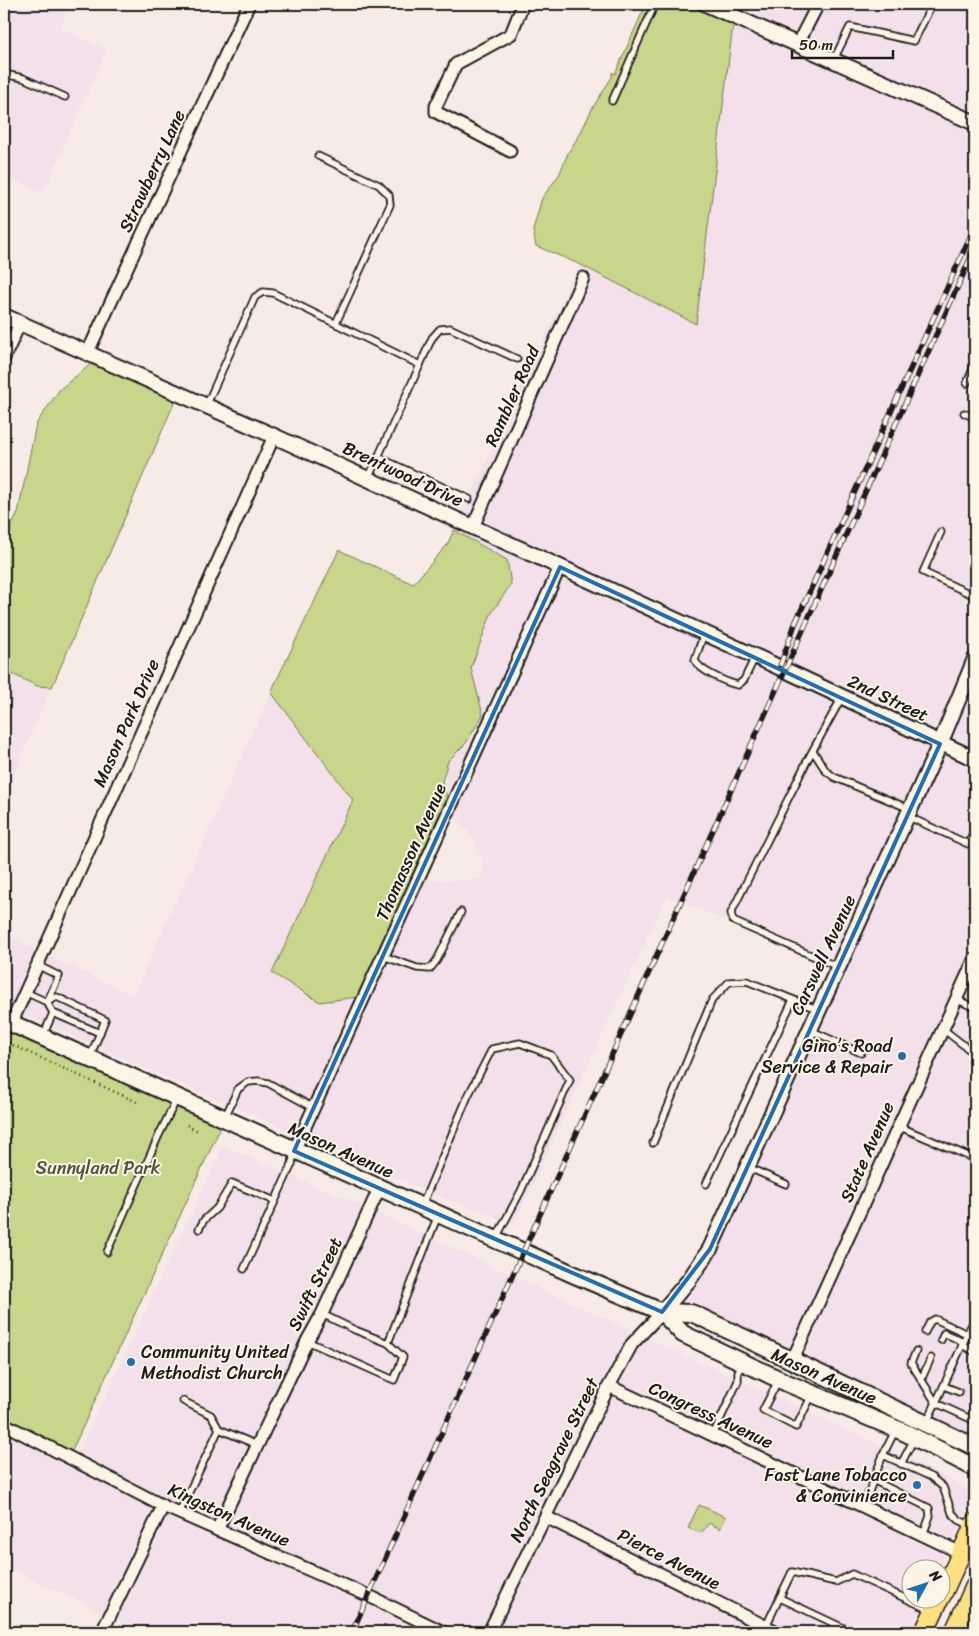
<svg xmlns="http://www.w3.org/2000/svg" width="979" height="1636" font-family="Sriracha,sans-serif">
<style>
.built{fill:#f3e0ea}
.green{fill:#c7d68a;stroke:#727953}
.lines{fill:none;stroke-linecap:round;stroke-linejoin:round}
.service-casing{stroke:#1c1c1c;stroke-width:9}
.minor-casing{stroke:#1c1c1c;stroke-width:15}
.tertiary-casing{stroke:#1c1c1c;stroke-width:18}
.secondary-casing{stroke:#1c1c1c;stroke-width:20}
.primary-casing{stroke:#1c1c1c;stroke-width:21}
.path{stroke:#1c1c1c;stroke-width:2.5;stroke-dasharray:1 4;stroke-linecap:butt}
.service{stroke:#fcf5e5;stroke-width:5.5}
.minor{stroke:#fcf5e5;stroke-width:11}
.tertiary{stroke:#fcf5e5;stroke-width:14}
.secondary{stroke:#fcf5e5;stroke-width:16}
.primary{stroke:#fde080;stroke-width:18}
.rail-casing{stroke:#1c1c1c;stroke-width:5.5}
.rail{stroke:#fcf5e5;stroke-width:4;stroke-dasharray:11;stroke-linecap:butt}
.marked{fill:none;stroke:#1f6fb2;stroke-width:4;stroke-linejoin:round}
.poi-dot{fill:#1f6fb2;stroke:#fcf5e5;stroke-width:2}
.labels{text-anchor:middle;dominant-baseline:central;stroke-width:4;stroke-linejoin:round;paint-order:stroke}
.street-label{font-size:18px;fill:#1c1c1c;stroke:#fcf5e5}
.poi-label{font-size:18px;fill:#1c1c1c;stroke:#fcf5e5;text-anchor:end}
.park-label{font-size:18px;fill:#4f543d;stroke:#fcf5e5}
</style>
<rect width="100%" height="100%" fill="#f8ebe7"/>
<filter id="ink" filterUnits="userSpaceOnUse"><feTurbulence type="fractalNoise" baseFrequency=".02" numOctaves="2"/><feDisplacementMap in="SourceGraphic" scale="10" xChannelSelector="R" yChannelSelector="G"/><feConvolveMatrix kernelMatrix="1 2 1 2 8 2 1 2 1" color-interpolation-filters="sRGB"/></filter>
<g filter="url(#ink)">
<g class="built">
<path d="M 4,4 L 71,4 L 60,27 L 107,50 L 43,194 L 4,175 Z"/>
<path d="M 725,4 L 810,4 L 794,35 Z"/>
<path d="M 825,4 L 975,4 L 975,115 L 807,41 Z"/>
<path d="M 733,25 L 975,132 L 975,641 L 936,733 L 759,650 L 483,523 L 592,273 L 579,269 L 470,517 L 462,514 L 579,265 L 696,323 Z"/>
<path d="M 455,528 L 550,571 L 447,797 L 442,781 L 448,761 L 466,743 L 483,715 L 471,668 L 491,614 L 511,584 L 507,560 L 454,530 Z"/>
<path d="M 563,577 L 732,654 L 770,673 L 771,672 L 775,674 L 930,748 L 832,964 L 667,896 L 515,1223 L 525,1228 L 439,1196 L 308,1139 L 425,880 L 480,880 L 483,862 L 474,840 L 455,815 Z"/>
<path d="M 4,670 L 37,686 L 52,687 L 4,797 Z"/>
<path d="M 975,677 L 975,751 L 950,739 Z"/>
<path d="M 271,692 L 353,800 L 273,972 L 320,1002 L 357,997 L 295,1133 L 139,1066 L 23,1014 L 49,956 L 133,995 Z"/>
<path d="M 943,753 L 975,768 L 975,940 L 789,1351 L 686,1300 L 717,1251 L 743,1196 Z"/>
<path d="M 4,934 L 36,950 L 10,1008 L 4,1004 Z"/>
<path d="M 975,975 L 975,1438 L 802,1357 Z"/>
<path d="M 223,1146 L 363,1206 L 315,1312 L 300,1339 L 214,1520 L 167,1499 L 78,1453 Z"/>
<path d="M 376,1212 L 634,1332 L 625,1342 L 599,1389 L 481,1632 L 460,1632 L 372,1589 L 227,1526 L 313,1344 L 329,1316 Z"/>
<path d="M 647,1338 L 855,1433 L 948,1478 L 969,1490 L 974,1497 L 953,1541 L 619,1382 L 637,1348 Z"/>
<path d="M 612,1396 L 946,1555 L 940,1568 L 912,1568 L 912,1598 L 926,1599 L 910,1632 L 797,1632 L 769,1621 L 555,1513 Z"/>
<path d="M 4,1433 L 153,1510 L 103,1613 L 4,1566 Z"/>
<path d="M 166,1516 L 365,1603 L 425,1632 L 115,1632 L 121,1622 L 116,1619 Z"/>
<path d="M 549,1527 L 758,1632 L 497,1632 Z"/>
</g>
<g class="green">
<path d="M 646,4 L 687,4 L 733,25 L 696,324 L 579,264 L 536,246 L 533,230 L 542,198 L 559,175 L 568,153 L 580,134 L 592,109 L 612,77 L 612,72 L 615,74 Z"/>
<path d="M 91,364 L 175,401 L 52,687 L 37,686 L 4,670 L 4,541 L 18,513 L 36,424 L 60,389 Z"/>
<path d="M 454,530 L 507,560 L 511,584 L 491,614 L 471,668 L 483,715 L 466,743 L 448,761 L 442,781 L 447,797 L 357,997 L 320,1002 L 272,973 L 353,800 L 271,692 L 339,550 L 413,584 L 447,545 Z"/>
<path d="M 4,1020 L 224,1120 L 69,1457 L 4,1424 Z"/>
<path d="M 699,1505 L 726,1517 L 720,1529 L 709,1523 L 701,1533 L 688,1528 Z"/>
</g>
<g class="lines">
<defs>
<g id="service">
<path d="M 833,61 L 850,27 L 914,41 L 932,4"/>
<path d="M 4,74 L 23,78 L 65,97"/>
<path d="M 612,101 L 655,4"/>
<path d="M 318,156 L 379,185 L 389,195 L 390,205 L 336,323"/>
<path d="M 420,365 L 432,338 L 440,329 L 450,328 L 517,359"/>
<path d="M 967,383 L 975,364"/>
<path d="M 206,406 L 255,297 L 263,292 L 273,293 L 420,365 L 368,479"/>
<path d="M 964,413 L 975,418"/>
<path d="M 378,457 L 469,499"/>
<path d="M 941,532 L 923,572 L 975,596"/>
<path d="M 704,633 L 695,660 C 698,670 727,683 738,685 L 744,680 L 755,657"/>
<path d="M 813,751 L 826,771 L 834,777 L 910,809"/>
<path d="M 907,816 L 968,844 L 975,829"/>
<path d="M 383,956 L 417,968 L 430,969 L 437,960 L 461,912"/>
<path d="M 37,965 L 59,976 L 47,1002"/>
<path d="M 838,967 L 733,921 L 731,913 L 808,759 L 842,697"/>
<path d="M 25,992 L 47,1002 L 53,1013 L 100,1033"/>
<path d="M 956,999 L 975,1008"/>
<path d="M 47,1002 L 57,997 L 105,1020 L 90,1057"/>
<path d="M 943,1029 L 975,1054"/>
<path d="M 810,1030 L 861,1053"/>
<path d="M 43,1036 L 53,1013"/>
<path d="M 225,1117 L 238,1089 L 248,1082 L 258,1081 L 268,1083 L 314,1108"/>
<path d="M 898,1126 L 975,1159"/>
<path d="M 653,1143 L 712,1000 L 729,982 L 747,981 L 819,1010"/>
<path d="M 747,1167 L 786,1184"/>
<path d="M 706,1184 L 793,1000"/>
<path d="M 422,1205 L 468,1096 L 492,1049 L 520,1043 L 551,1055 L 570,1080 L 521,1191 L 496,1238"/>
<path d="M 199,1229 L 204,1220 L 217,1208 L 232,1183 L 275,1201"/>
<path d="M 107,1252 L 159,1135 L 177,1098"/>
<path d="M 244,1269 L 292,1164 L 294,1151"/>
<path d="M 322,1314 L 355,1330 L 388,1343 L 438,1215"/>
<path d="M 925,1332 L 930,1322 L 935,1319 L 967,1334"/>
<path d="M 941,1340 L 944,1333 L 963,1342"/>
<path d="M 307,1341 L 394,1380 L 403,1357 L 388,1343"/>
<path d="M 962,1345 L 975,1352"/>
<path d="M 916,1351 L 911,1363 L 936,1403 L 975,1421"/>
<path d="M 921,1380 L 931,1358"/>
<path d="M 778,1381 L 763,1410 L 796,1427 L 812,1395"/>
<path d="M 944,1386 L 959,1392"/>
<path d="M 183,1401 L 211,1415 L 219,1429"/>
<path d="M 927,1422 L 971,1326 L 975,1329"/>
<path d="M 713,1435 L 738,1381 L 738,1372 L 742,1364"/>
<path d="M 883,1455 L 931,1477 L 943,1487 L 952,1513 L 959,1520 L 972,1526"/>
<path d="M 901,1464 L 914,1439"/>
<path d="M 873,1480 L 929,1508 L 930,1516 L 923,1535"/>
<path d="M 863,1507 L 883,1455 L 895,1431"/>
<path d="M 179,1513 L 219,1429 L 257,1445"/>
<path d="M 780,1598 L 852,1632"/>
<path d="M 765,1628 L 792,1572 L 836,1582 L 852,1574 L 933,1611"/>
</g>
<g id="minor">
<path d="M 797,45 L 818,4"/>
<path d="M 510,151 L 436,112 L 436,106 L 456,64 L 511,34 L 523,4"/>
<path d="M 87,354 L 249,4"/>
<path d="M 4,358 L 20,323"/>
<path d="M 473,527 L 583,278"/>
<path d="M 11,1024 L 274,436"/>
<path d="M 294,1151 L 560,567"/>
<path d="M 792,1361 L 975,958"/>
<path d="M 609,1386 L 961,1553"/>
<path d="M 4,1424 L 163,1506 L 369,1596 L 443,1632"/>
<path d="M 546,1517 L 777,1632"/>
<path d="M 217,1530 L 307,1341 L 322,1314 L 379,1189"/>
<path d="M 102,1632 L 163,1506"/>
<path d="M 489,1632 L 609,1386 L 632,1344 L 662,1312"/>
</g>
<g id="tertiary">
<path d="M 706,4 L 975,123"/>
<path d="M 4,316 L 274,436 L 785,670 L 975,759"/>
<path d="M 662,1312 L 689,1280 L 710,1249 L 940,744 L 975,659"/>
</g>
<g id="secondary">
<path d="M 4,1020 L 575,1275 L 662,1312 L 691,1313 L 696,1315 L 975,1447"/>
<path d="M 662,1312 L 683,1334 L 787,1383 L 906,1433 L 975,1468"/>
</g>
<g id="primary">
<path d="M 942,1595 L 975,1523"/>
<path d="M 924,1632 L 940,1598"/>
<path d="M 954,1632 L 975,1586"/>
</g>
</defs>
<use href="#service" class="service-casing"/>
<use href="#minor" class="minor-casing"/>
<use href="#tertiary" class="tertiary-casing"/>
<use href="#secondary" class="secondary-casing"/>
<use href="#primary" class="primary-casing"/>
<g class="path">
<path d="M 4,1041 L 139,1103"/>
<path d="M 187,1125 L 198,1131"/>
</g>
<use href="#service" class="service"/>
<use href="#minor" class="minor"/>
<use href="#tertiary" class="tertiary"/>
<use href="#secondary" class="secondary"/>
<use href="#primary" class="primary"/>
<defs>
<g id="rail">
<path d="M 780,666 L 795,624 L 975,226"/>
<path d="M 352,1632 L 975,248"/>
</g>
</defs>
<use href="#rail" class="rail-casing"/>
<use href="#rail" class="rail"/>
</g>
</g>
<path class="marked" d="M 560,567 L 940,744 L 710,1249 L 662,1312 L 294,1151 Z"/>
<g class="poi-dot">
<circle cx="902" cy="1056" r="5"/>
<circle cx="131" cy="1362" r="5"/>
<circle cx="917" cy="1485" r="5"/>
</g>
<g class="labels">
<g class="street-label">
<text transform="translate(152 171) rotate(-65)">Strawberry Lane</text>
<text transform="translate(512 396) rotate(-66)">Rambler Road</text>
<text transform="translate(403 474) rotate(25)">Brentwood Drive</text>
<text transform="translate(888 698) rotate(25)">2nd Street</text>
<text transform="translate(126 723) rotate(-66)">Mason Park Drive</text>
<text transform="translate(411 852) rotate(-66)">Thomasson Avenue</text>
<text transform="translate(823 955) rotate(-65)">Carswell Avenue</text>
<text transform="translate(341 1150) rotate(24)">Mason Avenue</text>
<text transform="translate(867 1152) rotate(-66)">State Avenue</text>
<text transform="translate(315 1284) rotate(-64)">Swift Street</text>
<text transform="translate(824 1376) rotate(24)">Mason Avenue</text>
<text transform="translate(711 1415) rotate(25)">Congress Avenue</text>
<text transform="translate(554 1460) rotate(-64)">North Seagrave Street</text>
<text transform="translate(229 1515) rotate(24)">Kingston Avenue</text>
<text transform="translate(669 1559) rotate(27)">Pierce Avenue</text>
</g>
<g class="poi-label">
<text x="892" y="1046">Gino’s Road<tspan x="892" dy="21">Service &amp; Repair</tspan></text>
<text x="141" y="1352" text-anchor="start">Community United<tspan x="141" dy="21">Methodist Church</tspan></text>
<text x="907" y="1475">Fast Lane Tobacco<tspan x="907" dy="21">&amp; Convinience</tspan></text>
</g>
<g class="park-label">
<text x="98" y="1168">Sunnyland Park</text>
</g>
</g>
<rect width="979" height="1636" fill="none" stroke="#fcf5e5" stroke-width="20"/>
<rect x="10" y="10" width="959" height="1616" fill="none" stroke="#1c1c1c" stroke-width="2" filter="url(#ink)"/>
<g transform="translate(926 1584) rotate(50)"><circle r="24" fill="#fcf5e5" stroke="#a29e95"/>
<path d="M0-4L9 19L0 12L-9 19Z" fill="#1f6fb2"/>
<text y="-8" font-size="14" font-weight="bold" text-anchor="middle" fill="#1c1c1c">N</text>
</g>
<path d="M792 50v8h101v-8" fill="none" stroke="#1c1c1c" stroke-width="2.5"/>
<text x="799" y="50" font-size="15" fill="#1c1c1c" stroke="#fcf5e5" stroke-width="4" paint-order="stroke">50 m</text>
</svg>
